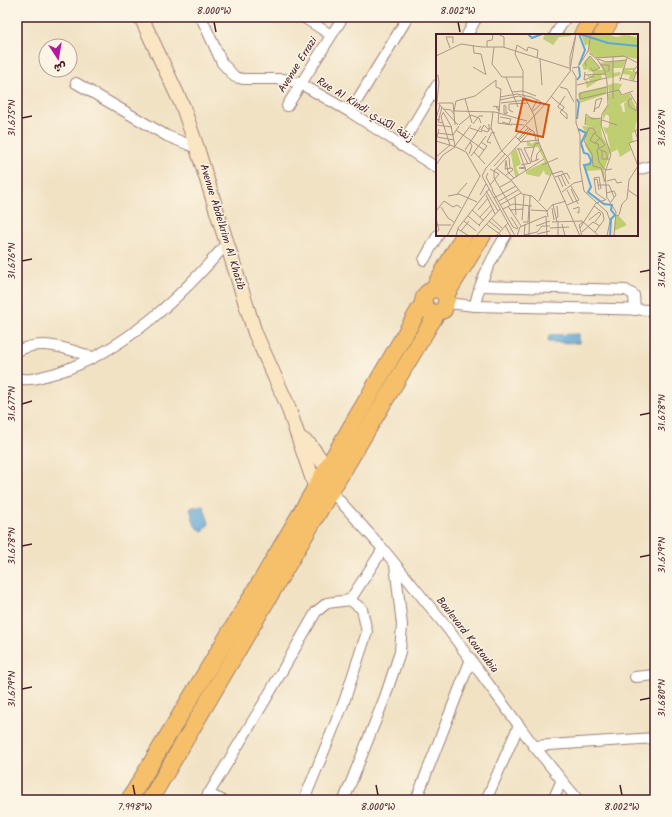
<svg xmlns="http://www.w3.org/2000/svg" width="672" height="817" font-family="Kalam,'Playpen Sans Arabic',sans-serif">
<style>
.water{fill:#5fa7d6;stroke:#546380}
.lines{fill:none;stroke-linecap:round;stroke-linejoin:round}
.street-casing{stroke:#9e8078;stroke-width:12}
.secondary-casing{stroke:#9e8078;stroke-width:16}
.primary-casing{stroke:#9e8078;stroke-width:18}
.street{stroke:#fff;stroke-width:10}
.secondary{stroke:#fbe6c4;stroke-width:14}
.primary{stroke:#f6c06b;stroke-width:16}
.ticks{fill:none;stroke:#4a1f2b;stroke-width:1.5}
.labels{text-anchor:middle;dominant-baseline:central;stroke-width:3;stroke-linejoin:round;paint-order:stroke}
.street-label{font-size:11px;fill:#4a1f2b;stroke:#fcf5e5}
.inset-river{fill:none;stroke:#5fa7d6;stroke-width:2}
.inset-road{fill:none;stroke:#ae9487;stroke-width:1}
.view{fill:#d8530f;fill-opacity:0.15;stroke:#d8530f;stroke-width:2}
.inset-edge{fill:none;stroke:#4a1f2b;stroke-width:2}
.neatline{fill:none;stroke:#4a1f2b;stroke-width:1.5}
.ticks-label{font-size:10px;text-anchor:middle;fill:#4a1f2b}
</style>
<rect width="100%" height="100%" fill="#fcf5e5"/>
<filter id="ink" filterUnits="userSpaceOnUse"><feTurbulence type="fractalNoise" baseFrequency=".025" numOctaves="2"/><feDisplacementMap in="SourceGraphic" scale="8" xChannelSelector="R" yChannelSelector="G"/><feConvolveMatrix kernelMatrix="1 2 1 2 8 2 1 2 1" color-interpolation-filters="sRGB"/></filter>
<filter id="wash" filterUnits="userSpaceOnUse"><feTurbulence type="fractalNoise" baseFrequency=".012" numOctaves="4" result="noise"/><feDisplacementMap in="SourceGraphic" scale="16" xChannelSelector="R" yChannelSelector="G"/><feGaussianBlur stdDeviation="0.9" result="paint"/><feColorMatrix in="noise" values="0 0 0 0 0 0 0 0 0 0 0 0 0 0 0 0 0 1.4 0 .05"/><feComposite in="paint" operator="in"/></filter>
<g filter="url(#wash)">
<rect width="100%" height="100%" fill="#f1e2c4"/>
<g class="water">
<path d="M 579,334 L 579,343 L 548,342 L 549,335 Z"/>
<path d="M 203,505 L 209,523 L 203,532 L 195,526 L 190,508 Z"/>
</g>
</g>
<g filter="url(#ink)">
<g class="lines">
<defs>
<g id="street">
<path d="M 201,17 L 222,63 L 235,77 L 243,79 L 285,79 L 301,84 L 350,112 L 437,168"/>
<path d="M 303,17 L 331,35"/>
<path d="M 467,35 L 477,17"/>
<path d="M 555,35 L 566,17"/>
<path d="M 76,83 L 167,136 L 197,148"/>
<path d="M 287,106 L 343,17"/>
<path d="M 350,112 L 408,17"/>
<path d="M 401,146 L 437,85"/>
<path d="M 637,170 L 655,165"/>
<path d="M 424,260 L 438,235"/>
<path d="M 481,286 L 626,290 L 634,295 L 635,310"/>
<path d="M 447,303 L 475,306 L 655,310"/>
<path d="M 475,306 C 479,281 493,256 506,235"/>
<path d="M 17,351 C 44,338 67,349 93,357"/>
<path d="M 17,378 C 30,382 43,376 56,373 C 125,351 181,297 227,243"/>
<path d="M 331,491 L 383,549 L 448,629 L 534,746 L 578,800"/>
<path d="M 350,600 L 383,549"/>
<path d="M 635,677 L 655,675"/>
<path d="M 534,746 L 655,738"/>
<path d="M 208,794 L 222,800"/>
<path d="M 205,800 L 266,699 L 316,612 L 327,603 L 350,600 L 362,609 L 367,632 L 344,702 L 304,800"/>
<path d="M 344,800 L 385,697 L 400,652 L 402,625 L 395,564"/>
<path d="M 416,800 L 471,659"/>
<path d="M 486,800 L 519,725"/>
<path d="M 553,800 L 561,782"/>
</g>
<g id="secondary">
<path d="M 141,17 L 183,107 L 197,148 L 255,333 L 287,404 L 315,486"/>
<path d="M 300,438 L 310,445 L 326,467"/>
</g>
<g id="primary">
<path d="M 582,35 L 593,17"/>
<path d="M 602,35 L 612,17"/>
<path d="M 433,289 L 464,235"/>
<path d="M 446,295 L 483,235"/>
<path d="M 129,800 L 267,571 L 423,303 C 423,288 442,284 447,299 L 444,310 L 437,313 L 430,312 L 423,303"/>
<path d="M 150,800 L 331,491 L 437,313"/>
</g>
</defs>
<use href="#street" class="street-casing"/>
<use href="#secondary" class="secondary-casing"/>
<use href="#primary" class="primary-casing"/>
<use href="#street" class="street"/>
<use href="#secondary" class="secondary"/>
<use href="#primary" class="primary"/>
</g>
</g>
<path class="ticks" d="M 214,22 L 216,32M 458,22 L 460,32M 22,118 L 32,116M 640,130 L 650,128M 22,261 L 32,259M 640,272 L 650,270M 22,404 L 32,401M 640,415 L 650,413M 22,546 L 32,544M 640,557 L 650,555M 22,689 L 32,687M 640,700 L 650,698M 133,785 L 135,795M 376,785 L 378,795M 620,785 L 622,795"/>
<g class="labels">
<g class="street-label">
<text transform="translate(298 65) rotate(-58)">Avenue Errazi</text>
<text transform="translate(365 110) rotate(32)">Rue Al Kindi زنقة الكندي</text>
<text transform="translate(222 227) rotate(73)">Avenue Abdelkrim Al Khatib</text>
<text transform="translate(467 635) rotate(52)">Boulevard Koutoubia</text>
</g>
</g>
<g transform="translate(436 34)">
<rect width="202" height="202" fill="#f1e2c4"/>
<path d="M 109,0 L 134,0 L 135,2 L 123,3 L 117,11 L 107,5 ZM 145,0 L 171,0 L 180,3 L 192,1 L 202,4 L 202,25 L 190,23 L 161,24 L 154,19 L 152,10 L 149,12 ZM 174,68 L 185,71 L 187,78 L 189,78 L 188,69 L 190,68 L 202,79 L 202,89 L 200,88 L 199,98 L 196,99 L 197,108 L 193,109 L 195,116 L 184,123 L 176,98 L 170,100 L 167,93 L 172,94 L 173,91 L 173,82 L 170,80 L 167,86 L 167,79 ZM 150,82 L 166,85 L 165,93 L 162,94 L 149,91 ZM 101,106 L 116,137 L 114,142 L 109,140 L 108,136 L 103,143 L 90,140 L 90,137 L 109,128 L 102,113 L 91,112 L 91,107 L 96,110 ZM 80,114 L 85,130 L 80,133 L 83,141 L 79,143 L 75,120 Z" fill="#bece70"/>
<path d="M 153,22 L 164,34 L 161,36 L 167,36 L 163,29 L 190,26 L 187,34 L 199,34 L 198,36 L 192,36 L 200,39 L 197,46 L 193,45 L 194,41 L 186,40 L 187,34 L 177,34 L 177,39 L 184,38 L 185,41 L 171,45 L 170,40 L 165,41 L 166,44 L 151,54 L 149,46 L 154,48 L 153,45 L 157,44 L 152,43 L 152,41 L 156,42 L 157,38 L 153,37 L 151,41 L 153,35 L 148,36 L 146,31 ZM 179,49 L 186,50 L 183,56 L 186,62 L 193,59 L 202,79 L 194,77 L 190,67 L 183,71 L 173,69 L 171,60 L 177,59 L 173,59 L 172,51 ZM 171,52 L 170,60 L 144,69 L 142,59 ZM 146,92 L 165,93 L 166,102 L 174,115 L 171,100 L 176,97 L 180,105 L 181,116 L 174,119 L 168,136 L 168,150 L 165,136 L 150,137 L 149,131 L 155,129 L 155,122 L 149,111 L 150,99 ZM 180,182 L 183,182 L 191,191 L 178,197 Z" fill="#bece70"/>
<path class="inset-river" d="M 92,0 L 96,4 L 106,0M 144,0 L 172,9 L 202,12M 143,31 L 149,16 L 143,0M 141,46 L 144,42 L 143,33M 141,85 L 143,69 L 141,65M 142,95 L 150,99 L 145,109 L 148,119 L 152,120 L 155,126 L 154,130 L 148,131 L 155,153 L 152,158 L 168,170 L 176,171 L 175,176 L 179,181 L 175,185 L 174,202"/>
<path class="inset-road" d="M 62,0 L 68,3 L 68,13M 140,0 L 134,23 L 134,36 L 140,0M 175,0 L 189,1M 37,11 L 38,19 L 45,20 L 50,41M 51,13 L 51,7 L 56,6 L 57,1M 58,13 L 56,30 L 66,43 L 87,43M 14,14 L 10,3 L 17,3 L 17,9M 152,18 L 155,0M 153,19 L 161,25 L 169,37 L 171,48 L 172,71 L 166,80 L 165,91 L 175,121 L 169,138 L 171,165M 0,22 L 25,10 L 46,13 L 67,13 L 133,34M 160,24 L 188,22 L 202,29M 104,25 L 106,51M 162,25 L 170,28 L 190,26M 165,31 L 173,31 L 173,37 L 171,37M 202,31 L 197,37 L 202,40M 150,32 L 149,28 L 154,22 L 164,34 L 157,37 L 155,34M 37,33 L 49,40M 136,34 L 142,33 L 152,17M 136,36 L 140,43 L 140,89 L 144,101 L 144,133 L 148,157 L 171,178 L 174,187 L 171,202M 149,38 L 148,46 L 158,42M 149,41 L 170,40M 0,42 L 2,41 L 3,49 L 0,76M 70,43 L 82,73M 183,44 L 202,48M 184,47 L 191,24M 197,47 L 202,35M 141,51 L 170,44M 124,53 L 131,55 L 138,68M 171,53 L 144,59 L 144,65 L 183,56 L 186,61 L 197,57M 76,58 L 87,57 L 100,62M 194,59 L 201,71 L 200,77 L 193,72 L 192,67 L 196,64M 115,62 L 120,67 L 128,73 L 128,74 L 124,78 L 131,85 L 131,80 L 126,76 L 122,73 L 122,72 L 124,70 L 125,68 L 129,62M 64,63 L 81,60 L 95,63 L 101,66 L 96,76M 29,65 L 36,89M 177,65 L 177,23M 64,66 L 83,62 L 95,66M 2,69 L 22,91M 3,69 L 17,69 L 19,91M 65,69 L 90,66M 4,71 L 0,85 L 4,86M 6,73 L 2,88 L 7,89M 57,73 L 58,72 L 63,73 L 63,77 L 60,73M 8,75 L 15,76 L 18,80M 158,75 L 163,73 L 166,64M 159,75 L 158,78 L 160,66 L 166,64M 18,77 L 20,67 L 39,62 L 60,46 L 60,53 L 65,55 L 62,89 L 76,91M 18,77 L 59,78 L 91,87M 7,78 L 15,92 L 19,112M 57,78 L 55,94 L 65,116 L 73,124 L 74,134M 77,78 L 73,76 L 73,70 L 92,69M 96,78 L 106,69 L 101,65M 70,80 L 70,72 L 68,71 L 68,79 L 70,80 L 72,78M 98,81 L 103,109 L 144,202M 98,81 L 87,60 L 87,37 L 79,20 L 81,11 L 91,17 L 92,13 L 102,16 L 101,24M 64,83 L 75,85 L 73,90 L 66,88M 166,86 L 181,91M 37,90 L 43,82 L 47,82M 53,90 L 53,95 L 52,98 L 45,96 L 48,91 L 52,95 L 56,95M 75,90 L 88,91M 0,91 L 16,93M 23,91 L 35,81 L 43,84 L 45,89M 149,91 L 150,80 L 156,85 L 166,84M 90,92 L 98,98 L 100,106M 34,94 L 46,98M 3,95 L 1,103 L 18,106M 20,96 L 48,116M 2,99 L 17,101 L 23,92M 160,99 L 157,94 L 153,94 L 148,107 L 156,120 L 157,132 L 165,134M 79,102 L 85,108 L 102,106M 164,104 L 169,111 L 161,116 L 163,128 L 169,136 L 176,135M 82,105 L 92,94M 83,106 L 94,95M 202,106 L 199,97 L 202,95M 0,107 L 20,113M 55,109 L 51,108 L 56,98 L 59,99M 159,109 L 164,104 L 158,99 L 154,106 L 156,108 L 162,110 L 163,115M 19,112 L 35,91M 82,114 L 90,137M 81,115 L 85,115 L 92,130M 29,116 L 45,92M 164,116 L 170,118 L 172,125M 166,117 L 166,125 L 173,125M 38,118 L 49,130M 33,120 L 36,112 L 34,108M 35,122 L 50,102M 0,123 L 14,111 L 5,83 L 7,79M 43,123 L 51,112 L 45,108M 103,125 L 96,128 L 95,124 L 99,110 L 103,109M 70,127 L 72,138 L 78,144M 100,127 L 101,120 L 106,115M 0,131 L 7,121 L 19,113M 85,131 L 95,129 L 88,114 L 98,113M 106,131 L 122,124M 58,132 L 69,120M 90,133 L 83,134 L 90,135M 60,134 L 75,146 L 86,160 L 96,162 L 111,177M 165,134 L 169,148M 54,135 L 63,140 L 54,151M 52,139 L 50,143 L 57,156M 116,140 L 126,137 L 133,150M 70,141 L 77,136 L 76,134 L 69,135 L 70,126M 125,141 L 130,152M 46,142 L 50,134 L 111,68 L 135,36M 46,142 L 79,202M 122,142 L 127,153M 119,143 L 131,139 L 134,145M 75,146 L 108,125M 158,146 L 161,145 L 163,156M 171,147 L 179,145 L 181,149 L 186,148M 162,151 L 173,151 L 178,163M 64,153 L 75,147M 135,155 L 142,170M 165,155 L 163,143 L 158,144 L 160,159 L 170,166M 56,156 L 77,193 L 82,195M 131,156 L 137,168M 192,156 L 202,163M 50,157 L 62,177M 126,158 L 138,149 L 146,147M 170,159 L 178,157 L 180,161 L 175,168M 21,160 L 31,149M 44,161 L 50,150M 50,161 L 59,180M 12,162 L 23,160 L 41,168M 79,163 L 80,181M 58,164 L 80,152M 172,165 L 180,178 L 178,202M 63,167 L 82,156M 103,167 L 116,138M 117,170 L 121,188M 64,171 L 85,159M 74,171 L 58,144 L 58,137 L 96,96M 131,171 L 143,166 L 135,152M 72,172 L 85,192M 158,172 L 167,179 L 168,186 L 159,198M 5,173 L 12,184 L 18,188M 116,174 L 118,186M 67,175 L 77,170 L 96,172M 137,175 L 143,173 L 143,179 L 141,178M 36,176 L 48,187M 42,176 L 52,164M 74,176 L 87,175M 95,176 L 111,177M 0,177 L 8,167 L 17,173 L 21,171 L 25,174M 32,182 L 44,192M 110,182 L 111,202M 180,182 L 183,181 L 186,170 L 191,165 L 193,146 L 202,132 L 193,109 L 202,106M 44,183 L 55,171M 75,183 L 82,194M 112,183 L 111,177 L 116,171 L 130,167M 55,184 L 66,194M 120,184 L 122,183 L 121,172M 0,185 L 3,196 L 0,198M 86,186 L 88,161M 153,186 L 163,178M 28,187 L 40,197M 53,187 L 64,196M 146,187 L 163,202M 87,188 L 92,188 L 93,172M 116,188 L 146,187M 122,188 L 122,202M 159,188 L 165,180 L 163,178M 50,190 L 65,201M 126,190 L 129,202M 0,191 L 15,191M 43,191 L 57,175M 69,191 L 75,202M 100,192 L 114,187M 114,194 L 133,193M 144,194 L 160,169 L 169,166M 22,195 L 33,202M 25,197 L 33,187M 101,198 L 106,192 L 114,192M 146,198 L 157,188 L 164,192M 101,200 L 114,197M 88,201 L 101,198M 11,202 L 44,142 L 30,118 L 20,113M 20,202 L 22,194 L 53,155M 40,202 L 64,175M 60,202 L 72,189M 81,202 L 84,193 L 110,182M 88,202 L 89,190M 93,202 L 94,161M 146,202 L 143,191 L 147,188"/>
<path class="view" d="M 87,65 L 113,71 L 107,103 L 80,97 Z"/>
<rect width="202" height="202" class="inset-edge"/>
</g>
<rect width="672" height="817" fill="none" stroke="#fcf5e5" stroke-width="44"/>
<g transform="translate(58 58) rotate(168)"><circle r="19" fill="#fcf5e5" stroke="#b59f9b"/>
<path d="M0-3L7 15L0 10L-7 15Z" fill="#b5179e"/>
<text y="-6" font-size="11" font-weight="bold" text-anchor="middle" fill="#4a1f2b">ش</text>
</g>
<rect x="22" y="22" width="628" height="773" class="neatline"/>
<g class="ticks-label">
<text x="214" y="14">8.000°W</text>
<text x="458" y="14">8.002°W</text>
<text transform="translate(11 118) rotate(-90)" y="4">31.675°N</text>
<text transform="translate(661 128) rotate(-90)" y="4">31.676°N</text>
<text transform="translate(11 261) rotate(-90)" y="4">31.676°N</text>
<text transform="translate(661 270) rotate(-90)" y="4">31.677°N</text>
<text transform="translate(11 404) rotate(-90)" y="4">31.677°N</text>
<text transform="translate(661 413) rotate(-90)" y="4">31.678°N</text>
<text transform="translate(11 546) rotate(-90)" y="4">31.678°N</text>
<text transform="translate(661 555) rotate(-90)" y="4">31.679°N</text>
<text transform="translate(11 689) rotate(-90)" y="4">31.679°N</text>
<text transform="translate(661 698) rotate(-90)" y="4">31.680°N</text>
<text x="135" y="810">7.998°W</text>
<text x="378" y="810">8.000°W</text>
<text x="622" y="810">8.002°W</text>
</g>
</svg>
